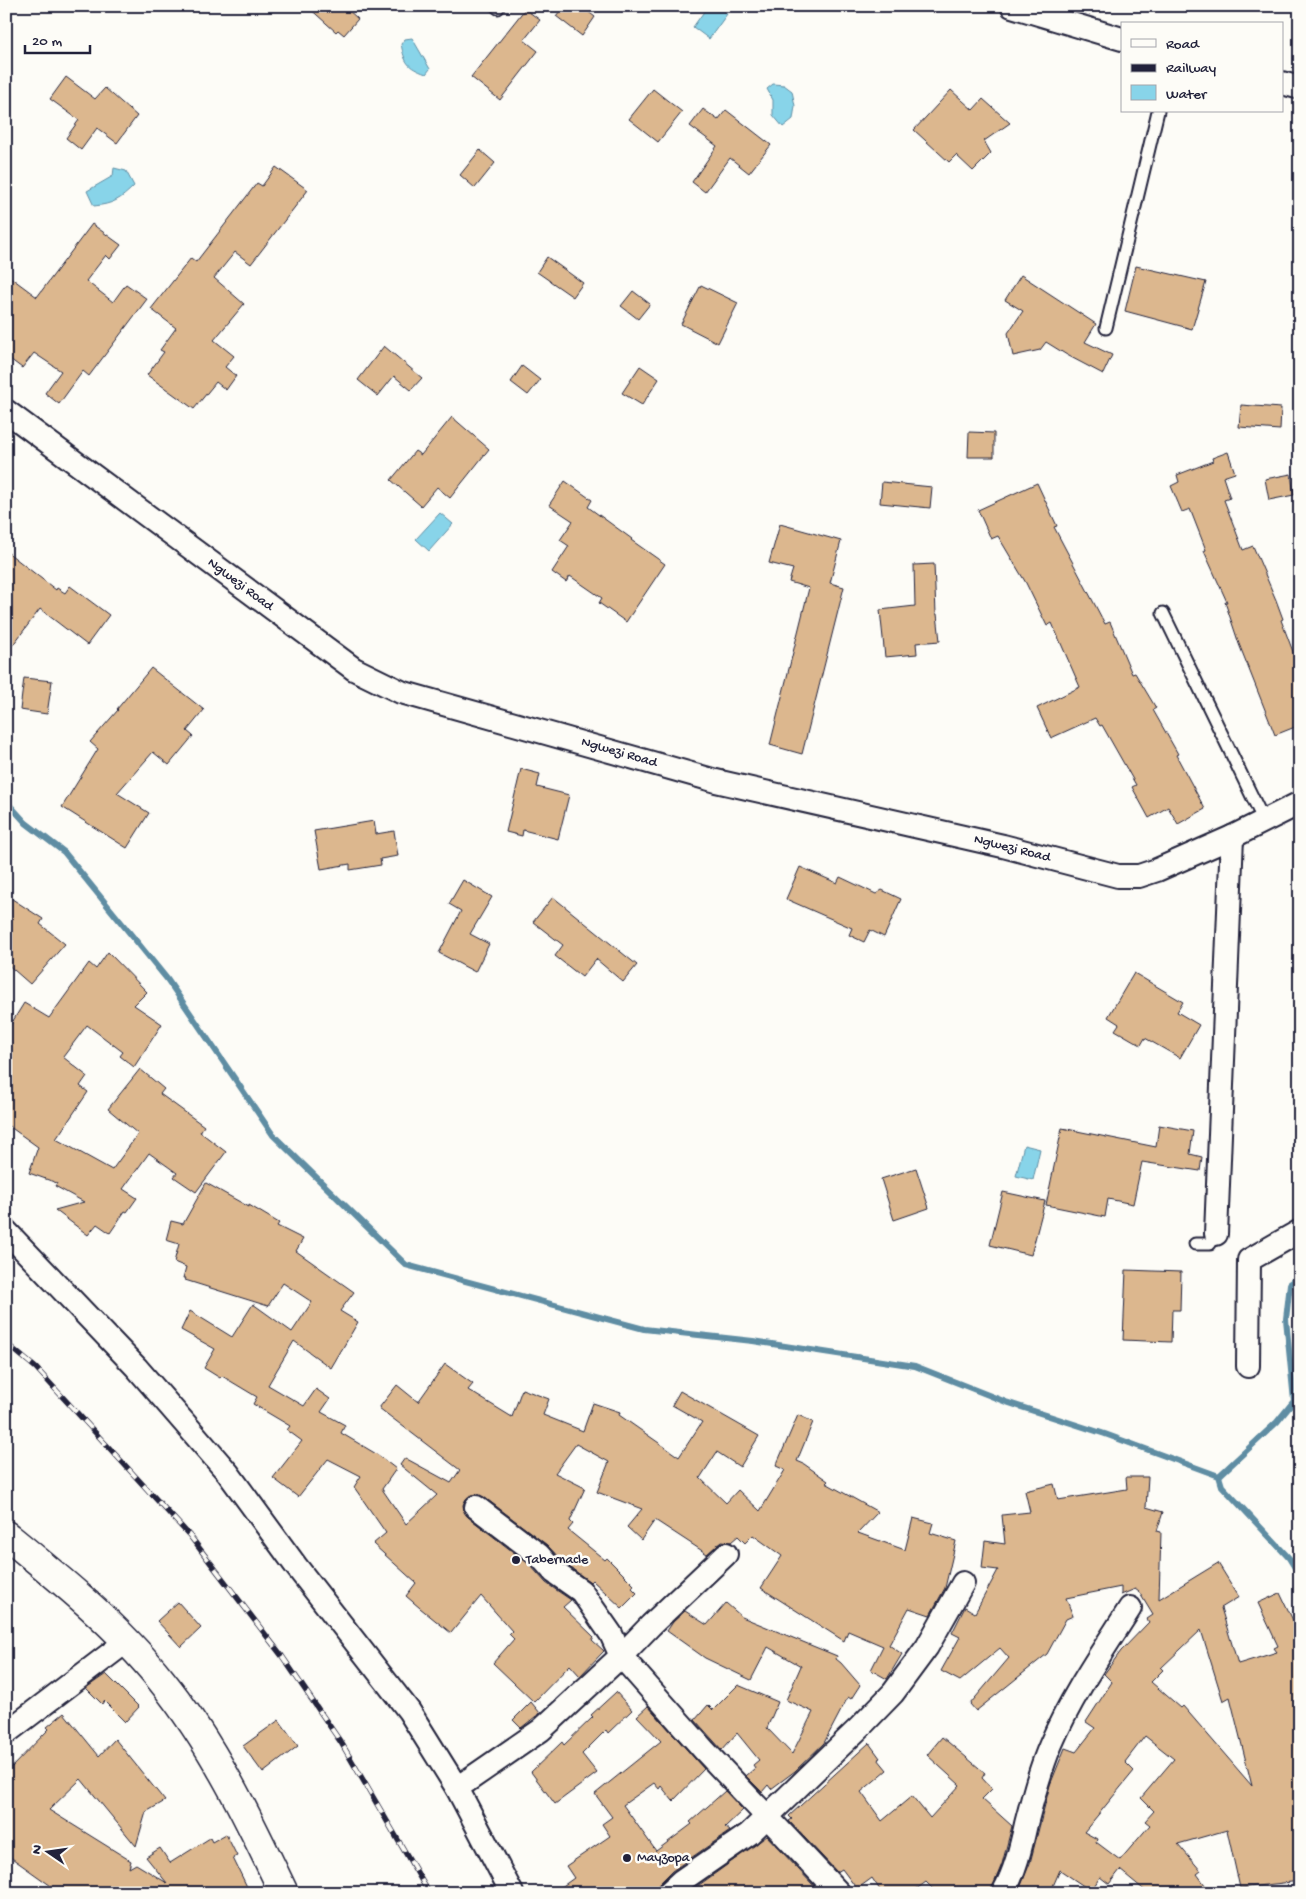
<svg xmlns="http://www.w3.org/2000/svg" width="1306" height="1899" font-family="'Gochi Hand',sans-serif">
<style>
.water{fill:#88d4e9;stroke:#5f8da3}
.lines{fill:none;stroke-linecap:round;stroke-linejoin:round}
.stream{stroke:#5f8da3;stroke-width:6}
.building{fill:#dcb78e;stroke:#22223b;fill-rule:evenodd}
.lane-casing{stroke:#22223b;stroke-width:15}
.street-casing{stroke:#22223b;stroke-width:26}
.secondary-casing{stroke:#22223b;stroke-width:31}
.lane{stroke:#fdfcf7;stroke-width:11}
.street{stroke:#fdfcf7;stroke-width:22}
.secondary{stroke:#fdfcf7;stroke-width:28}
.rail-casing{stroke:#22223b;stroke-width:5.5}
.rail{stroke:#fdfcf7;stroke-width:4;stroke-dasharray:11;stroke-linecap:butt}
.poi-dot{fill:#22223b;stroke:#fdfcf7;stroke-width:2}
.labels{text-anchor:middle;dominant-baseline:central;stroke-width:5;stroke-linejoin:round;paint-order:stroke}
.street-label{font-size:14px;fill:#22223b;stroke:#fdfcf7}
.poi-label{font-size:14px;fill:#22223b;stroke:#fdfcf7;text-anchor:start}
</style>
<rect width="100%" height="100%" fill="#fdfcf7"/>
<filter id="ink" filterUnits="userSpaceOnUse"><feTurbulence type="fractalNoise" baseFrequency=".02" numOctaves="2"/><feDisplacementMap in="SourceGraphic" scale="10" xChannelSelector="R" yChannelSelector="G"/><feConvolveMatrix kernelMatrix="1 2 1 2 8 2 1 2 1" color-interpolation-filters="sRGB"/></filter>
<g filter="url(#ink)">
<g class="water">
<path d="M 708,6 L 717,6 L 727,14 L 709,39 L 693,27 Z"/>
<path d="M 412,38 L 430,69 L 426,74 C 407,67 405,63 401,44 L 405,39 Z"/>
<path d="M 773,84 L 784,85 L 792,91 L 795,106 L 793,119 L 783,127 L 773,115 L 773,100 L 767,89 Z"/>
<path d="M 114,168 L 126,171 L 134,186 C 120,200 113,204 94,206 L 87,191 L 113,176 Z"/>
<path d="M 440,513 L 453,524 L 429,551 L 416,539 Z"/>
<path d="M 1024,1145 L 1040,1149 L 1033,1180 L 1016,1176 Z"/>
</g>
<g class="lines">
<g class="stream">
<path d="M 6,801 L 26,823 L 64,852 L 167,979 L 273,1135 L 406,1265 L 644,1329 L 753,1341 L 915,1366 L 1006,1402 L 1105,1434 L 1219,1476 L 1222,1486 L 1289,1558 L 1300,1576"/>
<path d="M 1219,1476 L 1277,1422 L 1294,1401 L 1286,1319 L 1290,1284 L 1300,1277"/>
</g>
</g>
<g class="building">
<path d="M 307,6 L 344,6 L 358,19 L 344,35 L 338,30 L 336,32 Z"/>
<path d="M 564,6 L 581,6 L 595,17 L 582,36 L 556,16 Z"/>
<path d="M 525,9 L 540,20 L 524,40 L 538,51 L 500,100 L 471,77 Z"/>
<path d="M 66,77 L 95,99 L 105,88 L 137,116 L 117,143 L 97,128 L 81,150 L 66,138 L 79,120 L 50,99 Z"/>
<path d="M 653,89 L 682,112 L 658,142 L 629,119 Z"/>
<path d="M 951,90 L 973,110 L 983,99 L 1010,123 L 984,141 L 991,153 L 973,171 L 956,155 L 949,162 L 914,130 Z"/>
<path d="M 703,109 L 718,120 L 726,110 L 771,145 L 749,173 L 730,158 L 705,192 L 692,182 L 717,146 L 690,126 Z"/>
<path d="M 480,150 L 495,163 L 475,188 L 460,175 Z"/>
<path d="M 276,167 L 308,190 L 251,264 L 235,252 L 214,278 L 244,304 L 214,340 L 234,356 L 225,367 L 236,376 L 226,390 L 216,382 L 194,409 L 147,375 L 164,352 L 160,350 L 176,328 L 151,309 L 191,258 L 196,262 L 257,183 L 262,186 Z"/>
<path d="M 92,224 L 121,245 L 110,259 L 106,255 L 86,281 L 113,302 L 126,284 L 147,299 L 89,376 L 83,371 L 59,404 L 45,393 L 61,371 L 34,353 L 22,368 L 6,356 L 6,274 L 37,297 Z"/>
<path d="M 547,257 L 583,283 L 573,297 L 537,272 Z"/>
<path d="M 1136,266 L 1206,282 L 1192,329 L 1125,311 Z"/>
<path d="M 1021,275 L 1096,324 L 1085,342 L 1112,355 L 1103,374 L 1067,355 L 1046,342 L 1040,350 L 1013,356 L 1008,333 L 1023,311 L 1005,300 Z"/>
<path d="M 701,285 L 738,303 L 718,343 L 681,324 Z"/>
<path d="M 633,291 L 650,304 L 638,319 L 621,306 Z"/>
<path d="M 384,346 L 422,378 L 411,390 L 394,376 L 378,396 L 358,380 Z"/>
<path d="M 522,366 L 540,380 L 528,395 L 511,382 Z"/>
<path d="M 640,366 L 659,379 L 642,405 L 622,393 Z"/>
<path d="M 1241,405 L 1281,408 L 1280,430 L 1239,427 Z"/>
<path d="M 452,417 L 489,449 L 450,498 L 437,487 L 421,506 L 391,480 L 415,451 L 421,455 Z"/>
<path d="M 969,432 L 994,433 L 994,457 L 968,457 Z"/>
<path d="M 1228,452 L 1235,473 L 1223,477 L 1230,498 L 1224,500 L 1243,550 L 1253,546 L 1276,600 L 1283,619 L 1281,620 L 1300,670 L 1300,725 L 1275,735 L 1239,644 L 1225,602 L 1227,602 L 1204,551 L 1206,550 L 1190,509 L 1182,512 L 1171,486 L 1179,482 L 1177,475 L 1213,461 L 1212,458 Z"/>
<path d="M 1291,474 L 1294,495 L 1269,500 L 1265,479 Z"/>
<path d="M 565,481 L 592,500 L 588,507 L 632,539 L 631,540 L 665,564 L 626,622 L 599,603 L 602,598 L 570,576 L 566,582 L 552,572 L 569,546 L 560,540 L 573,521 L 549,505 Z"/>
<path d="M 882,482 L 932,487 L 930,508 L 880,503 Z"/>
<path d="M 1037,483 L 1057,526 L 1054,527 L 1105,624 L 1110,622 L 1132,674 L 1135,673 L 1156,708 L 1153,710 L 1178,754 L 1176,755 L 1205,809 L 1178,824 L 1168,807 L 1149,818 L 1132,787 L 1136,785 L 1102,725 L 1100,726 L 1095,718 L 1051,738 L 1037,708 L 1080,687 L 1052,623 L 1047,626 L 1026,583 L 998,536 L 991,539 L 978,510 Z"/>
<path d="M 780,524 L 841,541 L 830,583 L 844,587 L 802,754 L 770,745 L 809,588 L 789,582 L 793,569 L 769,563 Z"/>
<path d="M 6,551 L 56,590 L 57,588 L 65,593 L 70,586 L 109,615 L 87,645 L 40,609 L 6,654 Z"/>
<path d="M 934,564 L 936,614 L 937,614 L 940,641 L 916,643 L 917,654 L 885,657 L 880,610 L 915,606 L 914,565 Z"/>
<path d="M 151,668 L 204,710 L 187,731 L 193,736 L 169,765 L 153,752 L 117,793 L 149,813 L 127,848 L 62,807 L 98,749 L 90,742 L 118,710 L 117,709 Z"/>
<path d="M 24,678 L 52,681 L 47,714 L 20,710 Z"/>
<path d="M 521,769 L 540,774 L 537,787 L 569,795 L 558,839 L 523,830 L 522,836 L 506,832 Z"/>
<path d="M 374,821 L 376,834 L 394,831 L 398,856 L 380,859 L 381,865 L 350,870 L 350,864 L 321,869 L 314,831 Z"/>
<path d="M 800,867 L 837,883 L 840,877 L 876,894 L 882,890 L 901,899 L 884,937 L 870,930 L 864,942 L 849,935 L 852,928 L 786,899 Z"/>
<path d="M 463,880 L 492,897 L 470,934 L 489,944 L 475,972 L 439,953 L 461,911 L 449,904 Z"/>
<path d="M 6,895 L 43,919 L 40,924 L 65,944 L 30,984 L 6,963 Z"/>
<path d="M 553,897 L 637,965 L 623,982 L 596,959 L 582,977 L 555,956 L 563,945 L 533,922 Z"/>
<path d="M 108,952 L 147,992 L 134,1005 L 162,1024 L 134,1067 L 120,1056 L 123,1052 L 87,1025 L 63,1057 L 87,1076 L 80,1086 L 88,1092 L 56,1139 L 112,1170 L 138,1134 L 108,1109 L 140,1069 L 164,1089 L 160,1094 L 204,1126 L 200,1132 L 226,1152 L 196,1192 L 174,1177 L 177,1173 L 149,1153 L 123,1189 L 137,1198 L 127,1212 L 125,1211 L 110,1233 L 97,1224 L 88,1235 L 55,1210 L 84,1202 L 55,1186 L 57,1183 L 29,1173 L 38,1147 L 6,1124 L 6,1032 L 24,1003 L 49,1018 L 89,963 L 96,969 Z"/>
<path d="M 1134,973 L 1183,1002 L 1177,1012 L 1199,1025 L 1180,1058 L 1145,1038 L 1141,1045 L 1115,1030 L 1119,1024 L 1108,1017 Z"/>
<path d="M 1159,1125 L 1193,1131 L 1190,1154 L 1202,1157 L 1200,1171 L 1142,1162 L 1133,1204 L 1108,1199 L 1105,1217 L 1046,1205 L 1062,1128 L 1156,1147 Z"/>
<path d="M 916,1168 L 929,1208 L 894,1220 L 881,1179 Z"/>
<path d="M 206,1183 L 249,1207 L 249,1205 L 279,1223 L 277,1226 L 303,1239 L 296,1251 L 354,1292 L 340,1311 L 358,1322 L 331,1368 L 294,1341 L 268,1385 L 304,1406 L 316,1389 L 330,1399 L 321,1412 L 345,1425 L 341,1433 L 378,1455 L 396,1469 L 382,1489 L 406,1524 L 437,1495 L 400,1465 L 405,1458 L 451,1483 L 460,1470 L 379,1408 L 397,1385 L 418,1402 L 445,1364 L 473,1384 L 468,1390 L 512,1417 L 522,1389 L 549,1399 L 543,1415 L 583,1431 L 593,1403 L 620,1412 L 619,1415 L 679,1457 L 702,1422 L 672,1405 L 680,1391 L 759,1436 L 740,1467 L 717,1452 L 700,1478 L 726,1503 L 738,1490 L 760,1511 L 785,1470 L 776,1466 L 798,1415 L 813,1422 L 797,1461 L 804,1464 L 828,1481 L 826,1483 L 878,1512 L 858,1533 L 905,1550 L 913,1518 L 933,1523 L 930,1533 L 956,1541 L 945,1588 L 930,1615 L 909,1608 L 889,1645 L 902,1654 L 887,1679 L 871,1670 L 883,1646 L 848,1631 L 844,1641 L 761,1588 L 782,1556 L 753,1535 L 745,1543 L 738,1536 L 731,1542 L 722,1541 L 707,1554 L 655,1520 L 641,1540 L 627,1527 L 642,1509 L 597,1492 L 609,1462 L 576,1444 L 555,1473 L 585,1488 L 570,1521 L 573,1524 L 568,1530 L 605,1560 L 607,1558 L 634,1585 L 632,1588 L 637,1593 L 622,1608 L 592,1580 L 590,1582 L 563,1562 L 547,1545 L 484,1497 L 478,1494 L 471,1495 L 466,1499 L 463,1505 L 464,1512 L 468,1517 L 530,1565 L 546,1583 L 571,1600 L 563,1607 L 594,1637 L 592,1640 L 604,1651 L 580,1676 L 570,1665 L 534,1702 L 493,1663 L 514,1639 L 509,1634 L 512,1631 L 481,1596 L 451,1633 L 420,1608 L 406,1596 L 416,1583 L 373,1544 L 386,1533 L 354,1487 L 361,1476 L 328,1459 L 298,1497 L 273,1478 L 302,1441 L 287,1430 L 290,1426 L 253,1404 L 257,1397 L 222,1376 L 220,1378 L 204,1368 L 215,1349 L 181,1330 L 190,1311 L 232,1337 L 253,1304 L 292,1332 L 312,1302 L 283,1283 L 268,1306 L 185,1280 L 186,1278 L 183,1278 L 186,1267 L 174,1262 L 179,1244 L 166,1240 L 171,1221 L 183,1224 Z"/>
<path d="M 1003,1192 L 1045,1201 L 1031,1255 L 990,1245 Z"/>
<path d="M 1126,1270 L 1181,1272 L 1180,1310 L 1172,1310 L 1171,1342 L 1123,1340 Z"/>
<path d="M 1126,1477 L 1148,1477 L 1146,1507 L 1163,1512 L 1157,1531 L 1161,1532 L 1159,1599 L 1218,1563 L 1239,1597 L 1221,1608 L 1238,1664 L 1277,1652 L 1274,1648 L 1278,1646 L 1258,1603 L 1280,1593 L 1300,1635 L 1300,1881 L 1240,1888 L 1227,1830 L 1178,1844 L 1201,1871 L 1197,1874 L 1211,1893 L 1148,1893 L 1120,1870 L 1109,1884 L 1100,1877 L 1091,1891 L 1060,1870 L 1050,1893 L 1018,1893 L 1030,1863 L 1050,1785 L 1065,1748 L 1076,1752 L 1095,1728 L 1086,1722 L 1112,1682 L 1104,1674 L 1121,1651 L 1149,1622 L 1147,1619 L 1153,1615 L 1139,1592 L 1135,1589 L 1121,1595 L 1121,1587 L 1066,1598 L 1073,1616 L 1066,1619 L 1047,1654 L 976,1711 L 970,1704 L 1009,1658 L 1000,1648 L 960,1681 L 941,1671 L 960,1637 L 952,1633 L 965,1607 L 975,1613 L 998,1570 L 982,1568 L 985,1541 L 1005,1544 L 1002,1515 L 1030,1512 L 1025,1491 L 1054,1484 L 1058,1500 L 1127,1489 ZM 1201,1630 L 1223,1701 L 1230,1697 L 1252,1786 L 1183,1706 L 1181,1708 L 1151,1682 L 1163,1670 L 1161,1668 ZM 1145,1736 L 1174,1759 L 1141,1798 L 1154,1811 L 1145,1821 L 1150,1825 L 1120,1860 L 1096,1842 L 1097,1839 L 1084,1832 L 1134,1771 L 1125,1762 Z"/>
<path d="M 178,1602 L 201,1628 L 181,1647 L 157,1621 Z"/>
<path d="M 726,1603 L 742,1617 L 837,1656 L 836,1659 L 841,1663 L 860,1685 L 851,1699 L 848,1697 L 824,1743 L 795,1771 L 771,1789 L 768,1785 L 762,1792 L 746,1776 L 755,1768 L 753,1765 L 759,1760 L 737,1733 L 722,1750 L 695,1720 L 708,1705 L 713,1710 L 738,1685 L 778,1702 L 767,1728 L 792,1754 L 813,1712 L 786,1700 L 801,1666 L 768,1647 L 751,1680 L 705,1658 L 667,1631 L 673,1622 L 685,1611 L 707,1625 Z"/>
<path d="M 106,1674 L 139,1707 L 125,1722 L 104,1701 L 102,1704 L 86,1688 Z"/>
<path d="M 616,1692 L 632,1710 L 608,1733 L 606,1730 L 582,1754 L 597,1773 L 555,1804 L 531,1772 L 562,1742 L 564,1745 L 593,1717 L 591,1715 Z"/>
<path d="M 531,1702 L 540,1713 L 521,1728 L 513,1720 Z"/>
<path d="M 648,1706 L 704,1769 L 673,1801 L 661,1786 L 659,1789 L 654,1783 L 623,1805 L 656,1851 L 692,1824 L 690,1822 L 725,1791 L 743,1810 L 725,1827 L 730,1831 L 672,1871 L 659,1884 L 655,1893 L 553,1893 L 574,1878 L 566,1866 L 610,1836 L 602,1824 L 612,1817 L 595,1794 L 661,1741 L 637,1716 Z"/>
<path d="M 64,1713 L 99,1756 L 115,1739 L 165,1801 L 146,1812 L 136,1846 L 81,1779 L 49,1810 L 131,1861 L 129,1868 L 136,1864 L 167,1883 L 146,1857 L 160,1848 L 170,1863 L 210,1838 L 212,1842 L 226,1834 L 237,1856 L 233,1858 L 250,1893 L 61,1893 L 6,1854 L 6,1773 L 49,1729 L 47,1727 Z"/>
<path d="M 279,1720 L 298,1746 L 263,1773 L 243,1746 Z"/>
<path d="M 942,1737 L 985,1773 L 982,1778 L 992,1789 L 982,1799 L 1012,1826 L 1002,1864 L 990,1893 L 937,1893 L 926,1882 L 911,1893 L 882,1893 L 872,1878 L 857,1889 L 842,1869 L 837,1872 L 789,1821 L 792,1819 L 789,1816 L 869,1743 L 880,1758 L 878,1759 L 887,1770 L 861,1792 L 882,1821 L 912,1796 L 930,1818 L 960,1785 L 927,1755 Z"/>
<path d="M 767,1836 L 814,1886 L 817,1893 L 688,1893 Z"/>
</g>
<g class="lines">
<defs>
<g id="lane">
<path d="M 496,6 L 498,8"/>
<path d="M 1106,328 L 1158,111"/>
<path d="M 1163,613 L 1264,821"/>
<path d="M 1195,1244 L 1210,1244 L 1216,1234"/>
</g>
<g id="street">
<path d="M 1012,6 L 1122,39"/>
<path d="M 1282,83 L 1300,88"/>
<path d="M 6,411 L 354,669 L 401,692 L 716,781 L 1003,846 L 1118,876 L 1139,876 L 1157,870 L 1232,837 L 1300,803"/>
<path d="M 6,1231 L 136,1367 L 228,1473 L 296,1566 L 409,1711 L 457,1788 L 512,1893"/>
<path d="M 1216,1234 L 1232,837"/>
<path d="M 1248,1366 L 1249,1260 L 1300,1231"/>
<path d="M 476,1507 L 539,1555 L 554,1572 L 581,1591 L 611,1634 L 621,1656 L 704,1750 L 839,1893"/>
<path d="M 6,1733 L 127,1641"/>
<path d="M 457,1788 L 541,1730 L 621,1656 L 651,1625 L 726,1554"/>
<path d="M 668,1893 L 681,1881 L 749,1834 L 860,1727 L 893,1693 L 927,1647 L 963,1583"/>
<path d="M 1003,1893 C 1015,1872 1021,1847 1026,1824 C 1033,1797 1040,1769 1051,1744 C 1072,1695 1102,1652 1130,1608"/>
</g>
<path id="secondary" d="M 6,1535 C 60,1579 117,1625 161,1680 C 213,1744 249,1819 284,1893"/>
</defs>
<use href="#lane" class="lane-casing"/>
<use href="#street" class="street-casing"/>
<use href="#secondary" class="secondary-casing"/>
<use href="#lane" class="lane"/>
<use href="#street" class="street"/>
<use href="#secondary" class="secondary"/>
<defs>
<path id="rail" d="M 6,1343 L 36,1368 L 190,1536 L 282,1656 L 342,1744 L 429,1893"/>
</defs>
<use href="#rail" class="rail-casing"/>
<use href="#rail" class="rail"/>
</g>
</g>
<g class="poi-dot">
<circle cx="516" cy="1560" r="5"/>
<circle cx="627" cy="1858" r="5"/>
</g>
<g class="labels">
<g class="street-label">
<text transform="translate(240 585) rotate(37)">Ngwezi Road</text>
<text transform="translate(619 753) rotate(16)">Ngwezi Road</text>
<text transform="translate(1012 849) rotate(14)">Ngwezi Road</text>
</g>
<g class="poi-label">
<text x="526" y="1560">Tabernacle</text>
<text x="637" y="1858">Mayzopa</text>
</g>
</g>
<rect width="1306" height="1899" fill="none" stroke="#fdfcf7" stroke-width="25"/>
<rect x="12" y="12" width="1281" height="1874" fill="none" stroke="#22223b" stroke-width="2" filter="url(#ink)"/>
<rect x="1121" y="22" width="162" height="90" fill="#fdfcf7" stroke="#a5a5ac"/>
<rect x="1131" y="39" width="25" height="8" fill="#fdfcf7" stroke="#a5a5ac"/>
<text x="1166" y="48" font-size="15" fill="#22223b">Road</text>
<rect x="1131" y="64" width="25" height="8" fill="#22223b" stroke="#a5a5ac"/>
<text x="1166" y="72" font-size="15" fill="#22223b">Railway</text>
<rect x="1131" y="85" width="25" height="15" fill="#88d4e9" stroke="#a5a5ac"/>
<text x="1166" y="98" font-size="15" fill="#22223b">Water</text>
<g transform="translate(48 1852) rotate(283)" stroke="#fdfcf7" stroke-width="4" paint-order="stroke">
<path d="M0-4L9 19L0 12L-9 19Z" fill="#22223b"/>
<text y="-8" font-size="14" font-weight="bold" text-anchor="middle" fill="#22223b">N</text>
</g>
<path d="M25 45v8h65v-8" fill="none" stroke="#22223b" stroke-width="2.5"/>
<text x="32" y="45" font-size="15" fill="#22223b" stroke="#fdfcf7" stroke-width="4" paint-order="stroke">20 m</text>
</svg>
